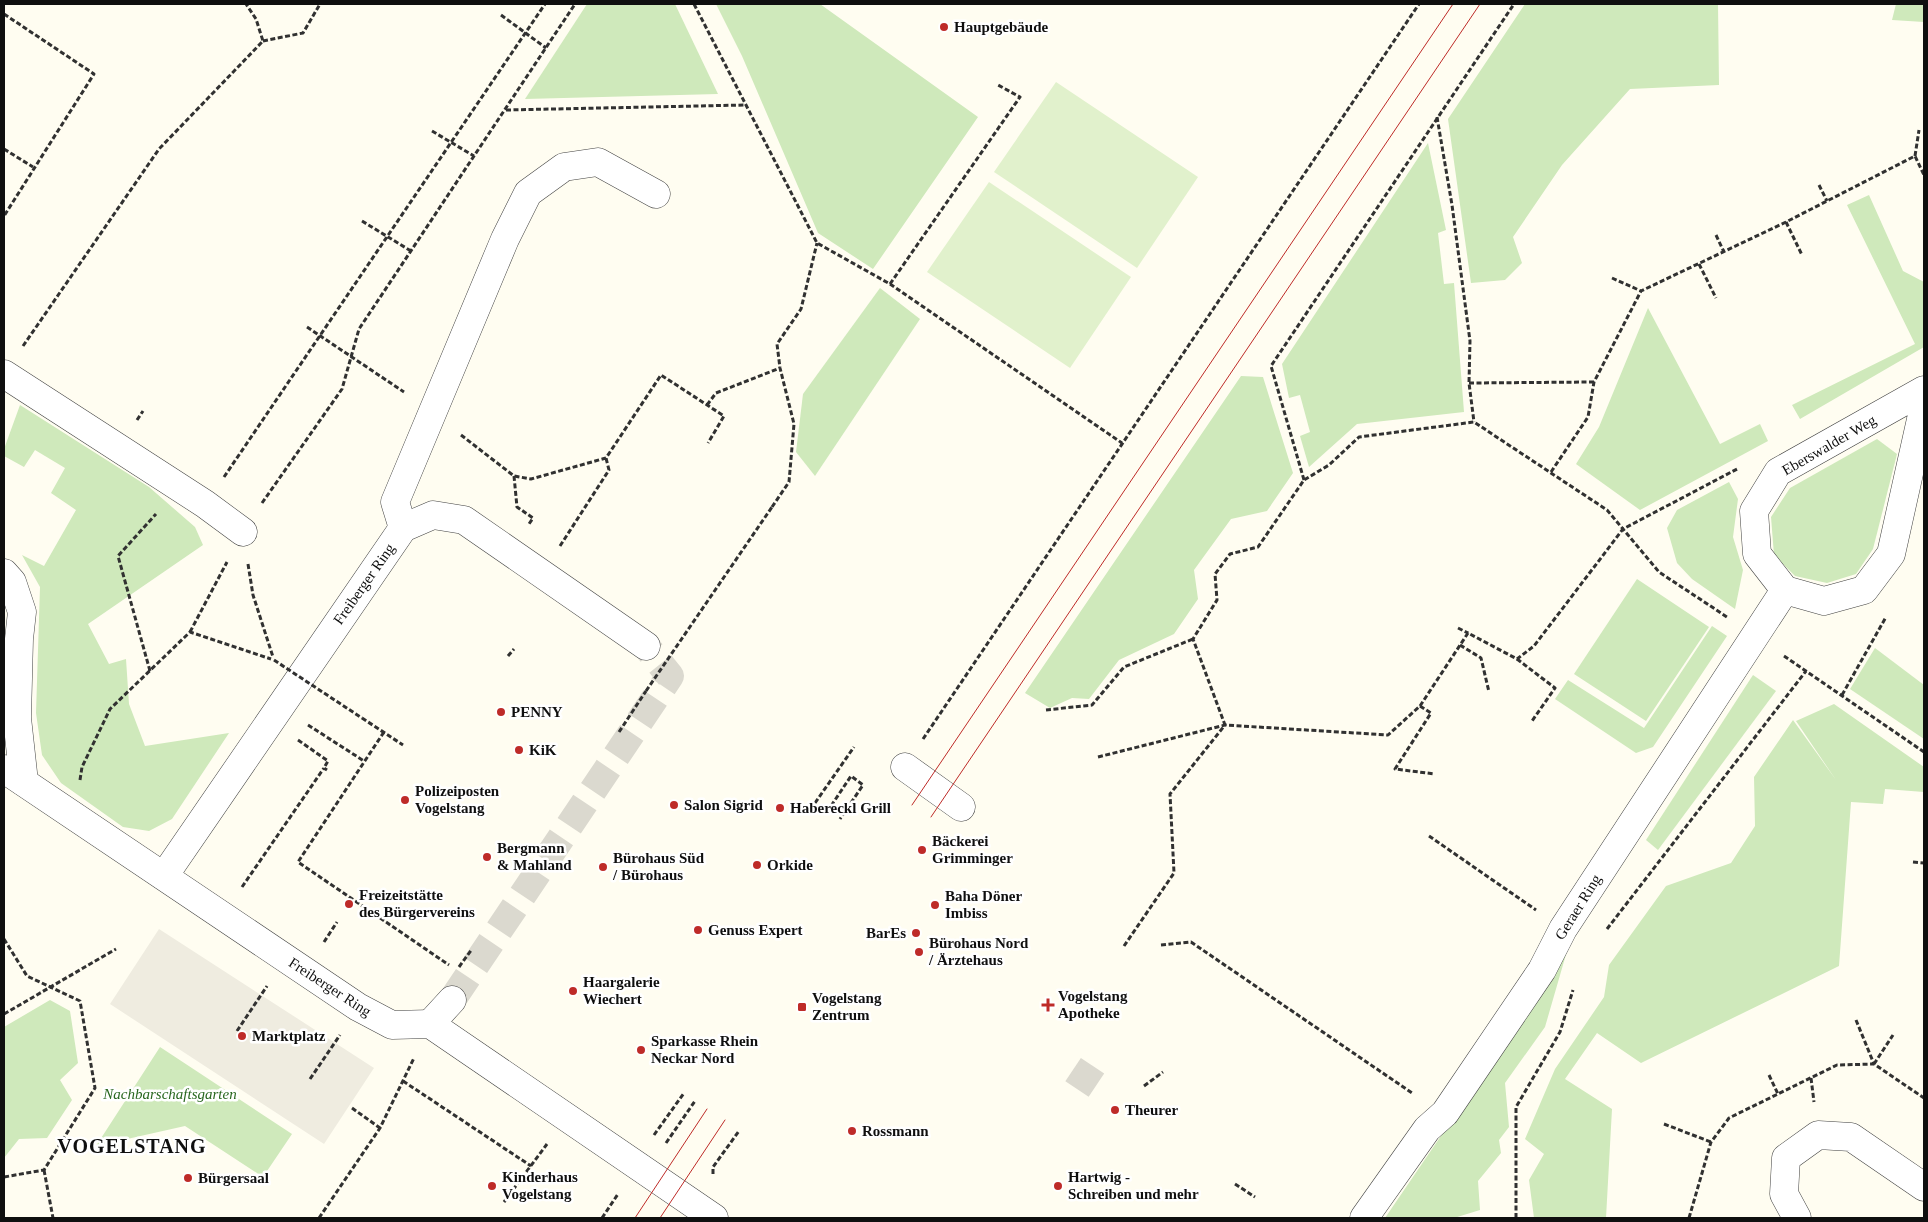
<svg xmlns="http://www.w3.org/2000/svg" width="1928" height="1222" font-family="Georgia,serif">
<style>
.green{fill:#cfe9bb}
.pitch{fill:#e1f1cc}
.plaza{fill:#efece0}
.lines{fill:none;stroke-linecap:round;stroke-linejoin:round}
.minor-tunnel{stroke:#dbd9cf;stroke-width:28;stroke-dasharray:28 14;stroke-linecap:butt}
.minor-casing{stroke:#424242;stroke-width:29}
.path{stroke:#313131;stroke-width:3;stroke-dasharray:5 2.5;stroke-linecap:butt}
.minor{stroke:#fff;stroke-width:28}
.tram{stroke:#be2b28;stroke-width:1}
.path-bridge{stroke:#313131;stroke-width:3;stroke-dasharray:5 2.5;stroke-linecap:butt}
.poi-dot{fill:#be2b28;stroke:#fff;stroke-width:2}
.labels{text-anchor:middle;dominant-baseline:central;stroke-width:5;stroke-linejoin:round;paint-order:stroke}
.poi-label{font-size:15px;font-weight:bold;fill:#0f0f0f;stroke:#fff;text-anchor:start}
.street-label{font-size:15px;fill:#0f0f0f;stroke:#fff}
.park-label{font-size:15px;font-style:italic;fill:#29671f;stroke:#fff}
.district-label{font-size:20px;font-weight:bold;letter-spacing:1px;fill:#0f0f0f;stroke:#fff}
</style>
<rect width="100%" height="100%" fill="#fffdf1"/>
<g class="green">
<path d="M 587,4 L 675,4 L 718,94 L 525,99 Z"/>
<path d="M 716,4 L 820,4 L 978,117 L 873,269 L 818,233 L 742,56 Z"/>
<path d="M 1525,4 L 1718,4 L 1719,85 L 1630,89 L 1562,165 L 1513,237 L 1522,263 L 1505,280 L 1471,283 L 1448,119 Z"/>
<path d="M 1896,4 L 1924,4 L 1924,22 L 1892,20 Z"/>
<path d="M 1428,143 L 1446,230 L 1438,233 L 1444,284 L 1454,283 L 1464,412 L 1357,424 L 1309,467 L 1300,436 L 1310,432 L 1300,395 L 1289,398 L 1282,364 Z"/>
<path d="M 1869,195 L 1903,271 L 1924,282 L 1924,347 L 1800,419 L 1792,405 L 1915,344 L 1847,205 Z"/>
<path d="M 880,288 L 920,319 L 815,476 L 796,452 L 803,394 Z"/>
<path d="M 1648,308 L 1720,444 L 1760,424 L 1768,441 L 1640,510 L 1576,464 L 1599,427 Z"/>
<path d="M 1241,376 L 1263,377 L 1293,473 L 1267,511 L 1231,519 L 1194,570 L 1198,599 L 1174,634 L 1119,660 L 1089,699 L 1072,698 L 1050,708 L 1025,693 Z"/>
<path d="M 20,405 L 149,487 L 195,527 L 203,545 L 88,624 L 109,664 L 126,659 L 129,704 L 145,746 L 229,733 L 172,819 L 149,831 L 123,827 L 61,783 L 42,755 L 36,713 L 40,587 L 22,555 L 44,566 L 76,510 L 51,493 L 65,468 L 35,450 L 24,467 L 4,456 L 4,449 Z"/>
<path d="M 1877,439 L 1897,454 L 1873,549 L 1856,574 L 1827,583 L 1795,576 L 1774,555 L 1771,517 L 1790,488 Z"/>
<path d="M 1729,482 L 1738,499 L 1733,537 L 1743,570 L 1735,609 L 1692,579 L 1677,563 L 1667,528 L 1677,510 Z"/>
<path d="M 1637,579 L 1709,627 L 1646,721 L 1574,674 Z"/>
<path d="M 1712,626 L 1727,636 L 1653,747 L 1636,753 L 1555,699 L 1568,680 L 1644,728 Z"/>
<path d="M 1875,648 L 1924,685 L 1924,739 L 1850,689 Z"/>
<path d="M 1753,675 L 1776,691 L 1658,850 L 1646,840 Z"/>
<path d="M 1834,704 L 1924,767 L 1924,792 L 1885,789 L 1883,804 L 1851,802 L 1839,966 L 1641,1063 L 1597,1033 L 1565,1079 L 1612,1109 L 1606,1218 L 1534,1218 L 1529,1180 L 1544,1154 L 1525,1139 L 1555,1069 L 1604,997 L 1609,965 L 1666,886 L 1731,863 L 1755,826 L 1754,777 L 1793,720 L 1836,780 L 1796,721 Z"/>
<path d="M 1567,951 L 1545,1027 L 1505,1083 L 1509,1127 L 1499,1140 L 1501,1153 L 1478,1181 L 1480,1210 L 1454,1218 L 1385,1218 Z"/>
<path d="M 50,1000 L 70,1011 L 78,1063 L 60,1080 L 72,1100 L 47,1138 L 19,1139 L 4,1158 L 4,1027 Z"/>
<path d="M 160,1047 L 292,1134 L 263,1177 L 185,1126 L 96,1146 Z"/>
</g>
<g class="pitch">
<path d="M 1056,82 L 1198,177 L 1137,268 L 994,172 Z"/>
<path d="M 989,182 L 1131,277 L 1070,368 L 927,272 Z"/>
</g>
<path class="plaza" d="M 159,929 L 374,1068 L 324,1144 L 110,1004 Z"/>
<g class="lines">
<g class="minor-tunnel">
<path d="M 452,1000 L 670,676 L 646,646"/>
<path d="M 1077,1089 L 1099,1056"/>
</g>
<defs>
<g id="minor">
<path d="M 4,374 L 205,504 L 243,532"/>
<path d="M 1924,390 L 1778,472 L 1754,511 L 1757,554 L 1785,590 L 1824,601 L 1864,590 L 1891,554 L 1924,406"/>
<path d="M 403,528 L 395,502 L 505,239 L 528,193 L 564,167 L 598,162 L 656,194"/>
<path d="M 4,573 L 12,582 L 22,612 L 19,639 L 17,718 L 24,782"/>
<path d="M 905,767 L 961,807"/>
<path d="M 4,769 L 358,1007 L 392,1025 L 430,1024 L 714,1218"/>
<path d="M 164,876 L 403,528 L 433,515 L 464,520 L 646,646"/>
<path d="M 430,1024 L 452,1000"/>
<path d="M 1364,1218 L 1427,1129 L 1445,1113 L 1542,970 L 1563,929 L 1785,590"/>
<path d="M 1797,1218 L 1784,1194 L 1786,1158 L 1818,1135 L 1851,1137 L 1924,1187"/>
</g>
</defs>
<use href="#minor" class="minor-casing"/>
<g class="path">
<path d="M 694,4 L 817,243 L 890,284 L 1122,443"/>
<path d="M 4,14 L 94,74 L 4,216"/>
<path d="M 501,15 L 546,48"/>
<path d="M 263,41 L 303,33 L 320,4"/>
<path d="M 506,110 L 745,105"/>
<path d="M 1437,117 L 1452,205 L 1470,341 L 1469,383 L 1474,422"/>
<path d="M 432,131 L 474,156"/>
<path d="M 4,149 L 33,167"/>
<path d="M 1915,156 L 1919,130"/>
<path d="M 1819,185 L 1827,201"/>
<path d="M 362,221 L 411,251"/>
<path d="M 1786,222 L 1802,255"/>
<path d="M 1716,235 L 1724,252"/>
<path d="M 1699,264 L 1716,298"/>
<path d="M 1612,278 L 1641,291"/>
<path d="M 890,284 L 1020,97 L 998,85"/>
<path d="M 307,327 L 404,392"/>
<path d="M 23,346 L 159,149 L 263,41 L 256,19 L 246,4"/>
<path d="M 1469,383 L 1594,382"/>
<path d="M 707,405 L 716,393 L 780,368"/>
<path d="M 137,420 L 143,411"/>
<path d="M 461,435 L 514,476 L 531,479 L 606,458 L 661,375 L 724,416 L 708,443"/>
<path d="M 1551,472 L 1588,417 L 1594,382 L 1641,291 L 1786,222 L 1915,156 L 1924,175"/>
<path d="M 514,476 L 517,507 L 533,518 L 529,524"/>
<path d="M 224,477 L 545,4"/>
<path d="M 1304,480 L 1271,366 L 1514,4"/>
<path d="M 262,503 L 342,389 L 359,329 L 575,4"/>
<path d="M 772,507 L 789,482 L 794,424 L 780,368 L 777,344 L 801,309 L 817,243"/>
<path d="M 560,546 L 609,470 L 606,458"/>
<path d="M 248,564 L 253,595 L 273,657"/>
<path d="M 1458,628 L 1468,633"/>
<path d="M 190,632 L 227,562"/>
<path d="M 1460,645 L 1481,658 L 1489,692"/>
<path d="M 508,656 L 514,649"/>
<path d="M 1784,656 L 1924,752"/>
<path d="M 1517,659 L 1555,688 L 1532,721"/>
<path d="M 150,671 L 118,556 L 156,514"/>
<path d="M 1842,695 L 1886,617"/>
<path d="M 1420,706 L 1431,713 L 1395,769 L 1435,774"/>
<path d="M 1046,710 L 1092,705 L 1124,667 L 1193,639"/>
<path d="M 362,718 L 403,745"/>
<path d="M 308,725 L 364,761"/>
<path d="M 384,732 L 298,862 L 449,965"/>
<path d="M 619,732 L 646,691"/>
<path d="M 923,739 L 1419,4"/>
<path d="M 298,740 L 328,761 L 324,768 L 327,770"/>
<path d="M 1098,757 L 1225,725 L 1388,735 L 1420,706 L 1468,633 L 1517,659 L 1534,646 L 1623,529 L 1739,468"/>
<path d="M 80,780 L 82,767 L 110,709 L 190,632 L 271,659"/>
<path d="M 815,803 L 854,747"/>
<path d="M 827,812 L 851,776 L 863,785 L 840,819"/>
<path d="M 1429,836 L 1536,910"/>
<path d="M 1913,862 L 1924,863"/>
<path d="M 242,887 L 324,768"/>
<path d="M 1607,929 L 1806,671"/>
<path d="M 4,939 L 27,976 L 80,1001 L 95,1088 L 44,1170 L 4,1177"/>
<path d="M 324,942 L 337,922"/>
<path d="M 1161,945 L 1191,942 L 1412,1093"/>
<path d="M 1124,946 L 1174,873 L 1170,794 L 1225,725 L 1193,639 L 1217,600 L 1215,574 L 1230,554 L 1258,547 L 1304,480 L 1329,465 L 1359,437 L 1474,422 L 1607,510 L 1659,572 L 1727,617"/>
<path d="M 459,967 L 472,949"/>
<path d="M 4,1014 L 116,949"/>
<path d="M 1856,1020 L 1874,1064"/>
<path d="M 237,1031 L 267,986"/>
<path d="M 1874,1064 L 1893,1035"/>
<path d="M 1769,1075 L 1778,1094"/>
<path d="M 1811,1078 L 1814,1102"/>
<path d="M 310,1079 L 340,1035"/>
<path d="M 403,1081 L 531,1166"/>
<path d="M 1144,1086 L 1163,1072"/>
<path d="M 352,1108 L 380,1128"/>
<path d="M 1664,1124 L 1711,1142"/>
<path d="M 654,1135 L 684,1093"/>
<path d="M 666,1143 L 695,1101"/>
<path d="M 44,1170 L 53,1218"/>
<path d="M 713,1174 L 713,1167 L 739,1131"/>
<path d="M 1235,1184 L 1255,1197"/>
<path d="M 504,1202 L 547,1144"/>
<path d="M 319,1218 L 380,1128 L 414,1058"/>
<path d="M 602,1218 L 618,1194"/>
<path d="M 1516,1218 L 1516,1107 L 1560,1032 L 1573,990"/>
<path d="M 1689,1218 L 1711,1142 L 1729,1118 L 1837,1065 L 1874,1064 L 1924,1098"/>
</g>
<use href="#minor" class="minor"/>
<g class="tram">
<path d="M 912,805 L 1453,4"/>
<path d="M 931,817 L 1480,4"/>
<path d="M 635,1218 L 707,1109"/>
<path d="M 660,1218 L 725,1120"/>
</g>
<g class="path-bridge">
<path d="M 274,660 L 362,718"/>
<path d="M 646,691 L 772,507"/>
</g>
</g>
<g class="poi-dot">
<circle cx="944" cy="27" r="5"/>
<circle cx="501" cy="712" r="5"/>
<circle cx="519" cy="750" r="5"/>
<circle cx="405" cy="800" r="5"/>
<circle cx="674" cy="805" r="5"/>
<circle cx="780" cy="808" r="5"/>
<circle cx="922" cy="850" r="5"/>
<circle cx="487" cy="857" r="5"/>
<circle cx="757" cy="865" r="5"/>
<circle cx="603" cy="867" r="5"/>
<circle cx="349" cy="904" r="5"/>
<circle cx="935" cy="905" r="5"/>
<circle cx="698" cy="930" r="5"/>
<circle cx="916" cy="933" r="5"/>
<circle cx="919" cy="952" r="5"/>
<circle cx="573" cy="991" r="5"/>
<path d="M1045.5 997.5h5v5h5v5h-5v5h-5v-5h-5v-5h5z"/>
<rect x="797" y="1002" width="10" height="10" rx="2.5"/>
<circle cx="242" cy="1036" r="5"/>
<circle cx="641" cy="1050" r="5"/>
<circle cx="1115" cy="1110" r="5"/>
<circle cx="852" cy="1131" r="5"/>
<circle cx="188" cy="1178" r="5"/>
<circle cx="492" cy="1186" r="5"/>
<circle cx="1058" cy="1186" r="5"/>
</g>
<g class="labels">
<g class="poi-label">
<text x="954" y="27">Hauptgebäude</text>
<text x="511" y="712">PENNY</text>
<text x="529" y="750">KiK</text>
<text x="415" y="791">Polizeiposten<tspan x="415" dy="17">Vogelstang</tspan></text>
<text x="684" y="805">Salon Sigrid</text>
<text x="790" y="808">Habereckl Grill</text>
<text x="932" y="841">Bäckerei<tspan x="932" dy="17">Grimminger</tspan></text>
<text x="497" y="848">Bergmann<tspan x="497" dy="17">&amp; Mahland</tspan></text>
<text x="613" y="858">Bürohaus Süd<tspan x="613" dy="17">/ Bürohaus</tspan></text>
<text x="767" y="865">Orkide</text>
<text x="359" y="895">Freizeitstätte<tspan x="359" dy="17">des Bürgervereins</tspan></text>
<text x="945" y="896">Baha Döner<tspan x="945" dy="17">Imbiss</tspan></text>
<text x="708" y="930">Genuss Expert</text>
<text x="906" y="933" text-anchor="end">BarEs</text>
<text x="929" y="943">Bürohaus Nord<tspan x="929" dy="17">/ Ärztehaus</tspan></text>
<text x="583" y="982">Haargalerie<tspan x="583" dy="17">Wiechert</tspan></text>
<text x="1058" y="996">Vogelstang<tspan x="1058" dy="17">Apotheke</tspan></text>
<text x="812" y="998">Vogelstang<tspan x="812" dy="17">Zentrum</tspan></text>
<text x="252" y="1036">Marktplatz</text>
<text x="651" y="1041">Sparkasse Rhein<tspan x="651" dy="17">Neckar Nord</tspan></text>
<text x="1125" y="1110">Theurer</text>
<text x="862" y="1131">Rossmann</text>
<text x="502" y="1177">Kinderhaus<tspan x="502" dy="17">Vogelstang</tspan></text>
<text x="1068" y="1177">Hartwig -<tspan x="1068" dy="17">Schreiben und mehr</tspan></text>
<text x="198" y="1178">Bürgersaal</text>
</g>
<g class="street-label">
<text transform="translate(1829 445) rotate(-30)">Eberswalder Weg</text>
<text transform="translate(364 584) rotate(-55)">Freiberger Ring</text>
<text transform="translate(1578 907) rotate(-58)">Geraer Ring</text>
<text transform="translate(330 987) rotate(33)">Freiberger Ring</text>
</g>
<g class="park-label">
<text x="170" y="1094">Nachbarschaftsgarten</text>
</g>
<g class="district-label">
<text x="132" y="1146">VOGELSTANG</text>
</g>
</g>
<rect width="1928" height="1222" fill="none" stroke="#0f0f0f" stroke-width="10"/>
</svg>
